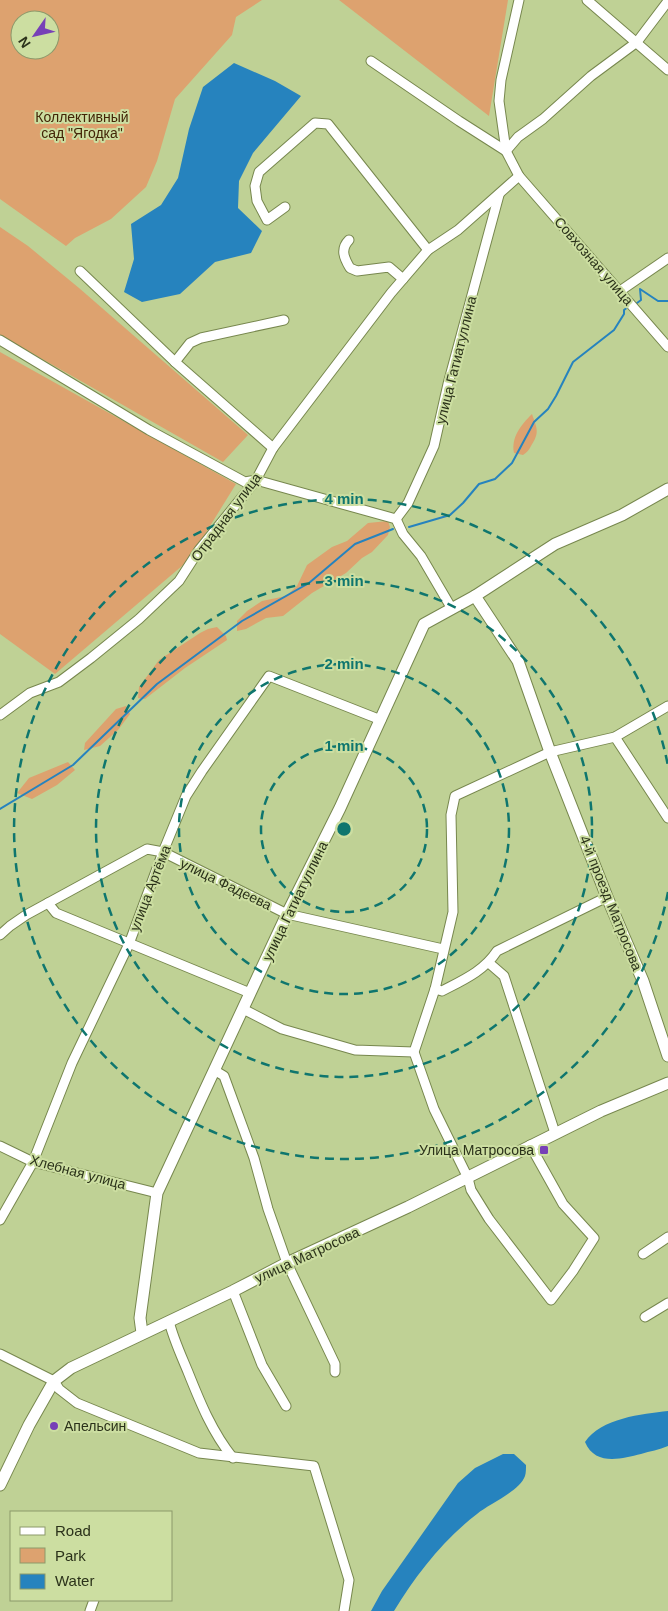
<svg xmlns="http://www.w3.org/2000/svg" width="668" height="1611" font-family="Helvetica,sans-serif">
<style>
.green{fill:#dda26f;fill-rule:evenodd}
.water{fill:#2683be}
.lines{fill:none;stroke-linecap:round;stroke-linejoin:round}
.stream{stroke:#2683be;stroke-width:2}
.street-casing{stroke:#77874e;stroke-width:11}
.secondary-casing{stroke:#77874e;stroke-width:13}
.street{stroke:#fff;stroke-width:9}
.secondary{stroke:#fff;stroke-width:11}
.ring{fill:none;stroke:#0f766e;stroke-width:2.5;stroke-dasharray:9 6}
.poi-dot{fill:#7740b7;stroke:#ccdea1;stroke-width:2}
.labels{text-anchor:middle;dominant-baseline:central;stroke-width:4;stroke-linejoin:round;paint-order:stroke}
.park-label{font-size:14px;fill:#432507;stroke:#ccdea1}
.street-label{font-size:14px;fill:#2b321a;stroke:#ccdea1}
.poi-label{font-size:14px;fill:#2b321a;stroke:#ccdea1;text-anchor:end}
.centre{fill:#0f766e;stroke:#ccdea1;stroke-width:2.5}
.ring-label{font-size:15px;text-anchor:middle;font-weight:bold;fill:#0f766e;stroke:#ccdea1;stroke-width:4;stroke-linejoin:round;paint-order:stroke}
</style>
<rect width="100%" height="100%" fill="#bfd195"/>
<g class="green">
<path d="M 0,0 L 262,0 L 236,17 L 232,35 L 175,99 L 157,161 L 146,187 L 111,219 L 75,238 L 66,246 L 0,199 ZM 20,20 L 50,20 L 50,50 L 20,50 Z"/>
<path d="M 339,0 L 508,0 L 489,116 Z"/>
<path d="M 0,227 L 28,246 L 79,288 L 248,435 L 223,462 L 0,335 Z"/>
<path d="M 0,352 L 236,484 L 189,560 L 55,674 L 0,634 Z"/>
<path d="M 532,414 C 537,429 540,432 531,446 C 529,450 527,452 523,455 L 514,453 C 511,437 521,425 532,414 Z"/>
<path d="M 388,521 L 390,527 L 388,535 L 372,552 L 362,558 L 346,573 L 312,593 L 283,616 L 266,618 L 246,629 L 237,631 L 237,621 L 247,611 L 262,601 L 286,596 L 297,586 L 307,565 L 332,547 L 347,541 L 368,523 Z"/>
<path d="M 217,627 L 226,636 L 227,640 L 185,668 L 145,699 L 138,698 L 139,687 L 159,660 L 200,633 L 208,629 Z"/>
<path d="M 126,706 L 130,714 L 118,730 L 100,746 L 84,750 L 85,743 L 116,709 Z"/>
<path d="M 68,762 L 75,770 L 57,785 L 32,799 L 17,793 L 29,778 Z"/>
</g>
<g class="water">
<path d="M 234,63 L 275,81 L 301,96 L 253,153 L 239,181 L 238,208 L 262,231 L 251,253 L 215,262 L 180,294 L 142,302 L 124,292 L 134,259 L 131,224 L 161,205 L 178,178 L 189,129 L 203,87 Z"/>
<path d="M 668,1411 L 668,1446 C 659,1450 650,1451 641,1454 C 621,1459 595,1466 585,1442 C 601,1418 642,1414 668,1411 Z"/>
<path d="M 503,1454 L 514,1454 L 526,1465 C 526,1468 526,1473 525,1476 C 520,1491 489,1504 477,1514 C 443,1540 416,1575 394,1611 L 371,1611 L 382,1591 L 458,1483 L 475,1468 Z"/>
</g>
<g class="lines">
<g class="stream">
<path d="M 637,303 L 641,300 L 640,289 L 658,301 L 668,301"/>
<path d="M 409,527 L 450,515 L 463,503 L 479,484 L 495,479 L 512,463 L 534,422 L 548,409 L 556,396 L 573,362 L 614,330 L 624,314 L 624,310 L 628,307"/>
<path d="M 0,809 L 73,765 L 157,684 L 242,621 L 309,583 L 355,544 L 393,529"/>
</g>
<defs>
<g id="street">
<path d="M 519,0 L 501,80 L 499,101 L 506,151 L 519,176 L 668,347"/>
<path d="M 587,0 L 668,70"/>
<path d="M 371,61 L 459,121 L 506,151 L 518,137 L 543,119 L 591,76 L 637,42 L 668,1"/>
<path d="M 285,207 L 267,220 L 257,201 L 255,186 L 259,172 L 315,123 L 328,124 L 428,250"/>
<path d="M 349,240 C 340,249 344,258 350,268 L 357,271 L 389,267 L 403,279"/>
<path d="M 80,271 L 175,362 L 273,448"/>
<path d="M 620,291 L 668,258"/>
<path d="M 0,340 L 149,430 L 245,482 L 256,480 L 396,519 L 403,534 L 421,556 L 452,609"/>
<path d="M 175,362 L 190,343 L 201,338 L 284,320"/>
<path d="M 396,519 L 408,503 L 434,446 L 448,384 L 499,195"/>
<path d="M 0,715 L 30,693 L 59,682 L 91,658 L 139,619 L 179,581 L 199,550 L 256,480 L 273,448 L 391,293 L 428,250 L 458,230 L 519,176"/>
<path d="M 615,737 L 668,818"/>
<path d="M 48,903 L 56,913 L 250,993"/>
<path d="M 0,935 L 10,926 L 26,915 L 147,849 L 163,852 L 287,914 L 443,949"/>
<path d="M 489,963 L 504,976 L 555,1133"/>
<path d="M 435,989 L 442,991 C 463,980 484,971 497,951 L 607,897"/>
<path d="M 243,1009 L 282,1029 L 355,1050 L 414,1052"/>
<path d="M 214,1070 L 224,1076 L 254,1158 L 268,1209 L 287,1263 L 335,1364 L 335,1372"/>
<path d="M 530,1145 L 563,1204 L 594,1238 L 573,1271 L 551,1300 L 489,1219 L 471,1190 L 468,1178 L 434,1109 L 414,1052 L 435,989 L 453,912 L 451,815 L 455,796 L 550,752 L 615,737 L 668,706"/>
<path d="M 0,1146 L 33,1162 L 157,1193"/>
<path d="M 0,1220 L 33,1162 L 72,1063 L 129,944 L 163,852 L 186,796 L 202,771 L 269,676 L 381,720"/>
<path d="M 643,1254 L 668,1237"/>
<path d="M 233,1291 L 262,1365 L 286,1406"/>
<path d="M 645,1317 L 668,1303"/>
<path d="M 169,1321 C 173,1338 181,1355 188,1372 C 200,1402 212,1432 233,1458"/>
<path d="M 0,1354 L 54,1381 L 59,1389 L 77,1403 L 199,1453 L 314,1466 L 349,1580 L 344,1611"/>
<path d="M 90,1611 L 94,1600"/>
</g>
<g id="secondary">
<path d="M 475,596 L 518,661 L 550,752 L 607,897 L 643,981 L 668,1056"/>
<path d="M 142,1333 L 140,1318 L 157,1193 L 287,914 L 340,808 L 424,624 L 475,596 L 555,544 L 622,515 L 668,489"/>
<path d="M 0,1485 L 29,1425 L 54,1381 L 71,1368 L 233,1291 L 287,1263 L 408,1207 L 601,1111 L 668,1083"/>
</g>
</defs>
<use href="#street" class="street-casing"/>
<use href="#secondary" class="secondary-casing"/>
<use href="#street" class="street"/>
<use href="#secondary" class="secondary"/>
</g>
<g class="ring">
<circle cx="344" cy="829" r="83"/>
<circle cx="344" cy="829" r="165"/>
<circle cx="344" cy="829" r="248"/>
<path d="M668 892A330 330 0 1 1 668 766"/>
</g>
<g class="poi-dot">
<rect x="539" y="1145" width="10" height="10" rx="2.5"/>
<circle cx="54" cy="1426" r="5"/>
</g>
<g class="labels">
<g class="park-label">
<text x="82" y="117">Коллективный<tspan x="82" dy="16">сад "Ягодка"</tspan></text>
</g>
<g class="street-label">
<text transform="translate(594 261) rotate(49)">Совхозная улица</text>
<text transform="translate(456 360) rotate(-76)">улица Гатиатуллина</text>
<text transform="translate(226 517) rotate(-53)">Отрадная улица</text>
<text transform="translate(226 884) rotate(26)">улица Фадеева</text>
<text transform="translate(150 888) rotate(-69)">улица Артёма</text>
<text transform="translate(295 901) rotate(-64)">улица Гатиатуллина</text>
<text transform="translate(611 903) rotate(68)">4-й проезд Матросова</text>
<text transform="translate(78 1172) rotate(15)">Хлебная улица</text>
<text transform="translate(307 1255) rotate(-25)">улица Матросова</text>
</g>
<g class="poi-label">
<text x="534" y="1150">Улица Матросова</text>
<text x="64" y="1426" text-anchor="start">Апельсин</text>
</g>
</g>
<circle cx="344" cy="829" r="8" class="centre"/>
<g class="ring-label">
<text x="344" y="504">4 min</text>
<text x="344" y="586">3 min</text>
<text x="344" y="669">2 min</text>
<text x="344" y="751">1 min</text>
</g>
<rect x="10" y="1511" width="162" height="90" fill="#ccdea1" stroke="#8c996b"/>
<rect x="20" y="1527" width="25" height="8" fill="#ffffff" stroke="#8c996b"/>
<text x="55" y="1536" font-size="15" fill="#2b321a">Road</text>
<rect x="20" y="1548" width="25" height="15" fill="#dda26f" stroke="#8c996b"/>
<text x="55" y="1561" font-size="15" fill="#2b321a">Park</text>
<rect x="20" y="1574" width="25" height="15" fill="#2683be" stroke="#8c996b"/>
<text x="55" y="1586" font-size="15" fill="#2b321a">Water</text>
<g transform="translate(35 35) rotate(236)"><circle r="24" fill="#ccdea1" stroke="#8c996b"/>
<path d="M0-4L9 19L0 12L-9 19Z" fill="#7740b7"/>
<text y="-8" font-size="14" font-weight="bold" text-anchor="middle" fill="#2b321a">N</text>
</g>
</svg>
